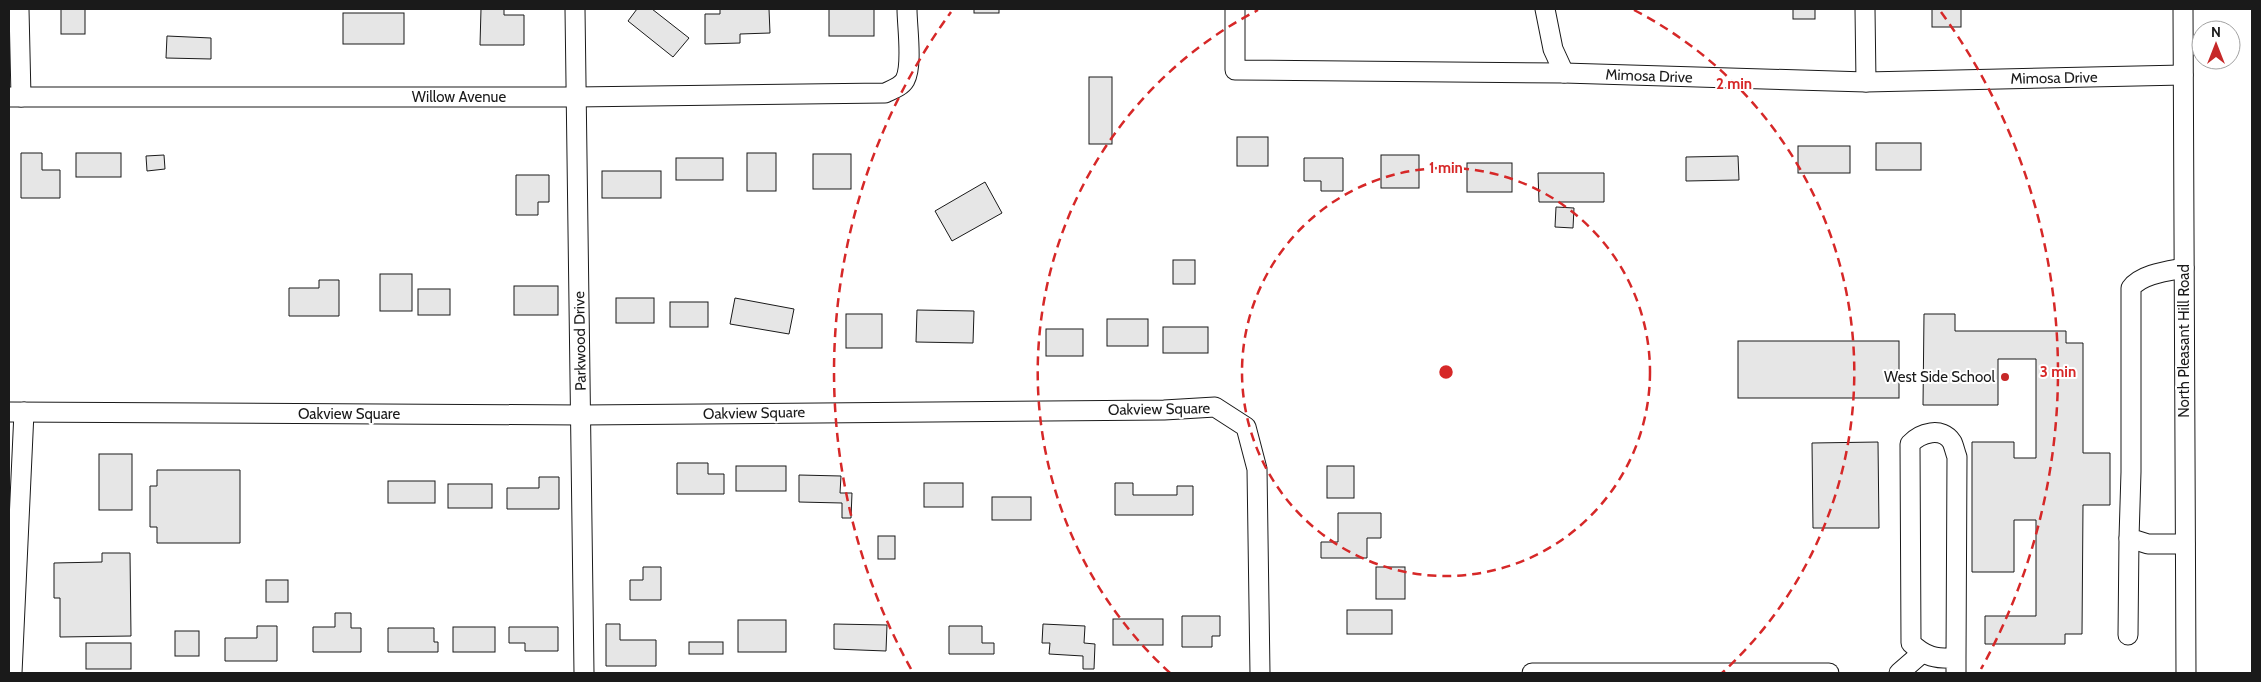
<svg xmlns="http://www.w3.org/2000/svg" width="2261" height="682" font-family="Cabin,sans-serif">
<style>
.building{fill:#e6e6e6;stroke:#1a1a1a}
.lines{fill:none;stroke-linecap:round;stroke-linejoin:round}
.minor-casing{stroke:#1a1a1a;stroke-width:21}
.minor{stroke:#fff;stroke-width:19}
.ring{fill:none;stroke:#d62828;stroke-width:2.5;stroke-dasharray:9 6}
.poi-dot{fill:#c62828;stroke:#fff;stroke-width:2}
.labels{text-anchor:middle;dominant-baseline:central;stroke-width:4;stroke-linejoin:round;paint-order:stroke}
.street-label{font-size:15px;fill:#1a1a1a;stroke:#fff}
.poi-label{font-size:15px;fill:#1a1a1a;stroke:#fff;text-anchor:end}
.centre{fill:#d62828;stroke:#fff;stroke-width:2.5}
.ring-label{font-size:15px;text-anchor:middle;font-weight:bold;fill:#d62828;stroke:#fff;stroke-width:4;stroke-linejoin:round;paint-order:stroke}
</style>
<rect width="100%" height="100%" fill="#fff"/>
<g class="building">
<rect x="61" y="9" width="24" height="25"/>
<path d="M 481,9 L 504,9 L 504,15 L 524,15 L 524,45 L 480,45 Z"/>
<path d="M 637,9 L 652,9 L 689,38 L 673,57 L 628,21 Z"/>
<path d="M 720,9 L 769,9 L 770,33 L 740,34 L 740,43 L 705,44 L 705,14 L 720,14 Z"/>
<rect x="829" y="9" width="45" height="27"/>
<rect x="974" y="9" width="25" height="4"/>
<rect x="1793" y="9" width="22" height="10"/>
<rect x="1932" y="9" width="29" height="18"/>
<rect x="343" y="13" width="61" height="31"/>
<path d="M 167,36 L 211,38 L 211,59 L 166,58 Z"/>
<rect x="1089" y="77" width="23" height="67"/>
<rect x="1237" y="137" width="31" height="29"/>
<rect x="1876" y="143" width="45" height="27"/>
<rect x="1798" y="146" width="52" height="27"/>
<path d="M 21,153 L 42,153 L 42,170 L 60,170 L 60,198 L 21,198 Z"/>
<rect x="76" y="153" width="45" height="24"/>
<rect x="747" y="153" width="29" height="38"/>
<rect x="813" y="154" width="38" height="35"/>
<path d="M 164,155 L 165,169 L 147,171 L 146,156 Z"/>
<rect x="1381" y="155" width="38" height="33"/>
<path d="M 1738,156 L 1739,180 L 1686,181 L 1686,157 Z"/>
<rect x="676" y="158" width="47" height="22"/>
<path d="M 1304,158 L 1343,158 L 1343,191 L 1321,191 L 1321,181 L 1304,181 Z"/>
<rect x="1467" y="163" width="45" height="29"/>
<rect x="602" y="171" width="59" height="27"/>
<path d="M 1538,173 L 1604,173 L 1604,202 L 1539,202 Z"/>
<path d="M 516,175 L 549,175 L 549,202 L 538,202 L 538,215 L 516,215 Z"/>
<path d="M 985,182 L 1002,213 L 952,241 L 935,211 Z"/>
<path d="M 1556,207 L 1574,208 L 1573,228 L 1555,227 Z"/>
<rect x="1173" y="260" width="22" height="24"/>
<rect x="380" y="274" width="32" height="37"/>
<path d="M 319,280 L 339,280 L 339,316 L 289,316 L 289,288 L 319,288 Z"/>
<rect x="514" y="286" width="44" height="29"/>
<rect x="418" y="289" width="32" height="26"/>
<rect x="616" y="298" width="38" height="25"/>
<path d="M 735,298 L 794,309 L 789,334 L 730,324 Z"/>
<rect x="670" y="302" width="38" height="25"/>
<path d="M 917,310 L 974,311 L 973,343 L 916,342 Z"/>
<rect x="846" y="314" width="36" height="34"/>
<path d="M 1924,314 L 1955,314 L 1955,331 L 2066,331 L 2066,343 L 2083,343 L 2083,453 L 2110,453 L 2110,505 L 2083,505 L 2082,634 L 2065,634 L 2065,644 L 1985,644 L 1985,616 L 2036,616 L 2036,520 L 2014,520 L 2014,572 L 1972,572 L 1972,442 L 2014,442 L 2014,458 L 2036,458 L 2036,359 L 1998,359 L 1998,405 L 1923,405 Z"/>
<rect x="1107" y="319" width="41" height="27"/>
<rect x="1163" y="327" width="45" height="26"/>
<rect x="1046" y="329" width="37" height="27"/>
<rect x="1738" y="341" width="161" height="57"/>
<path d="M 1878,442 L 1879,528 L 1813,528 L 1812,443 Z"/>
<rect x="99" y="454" width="33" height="56"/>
<path d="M 677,463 L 708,463 L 708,474 L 724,474 L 724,494 L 677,494 Z"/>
<rect x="736" y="466" width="50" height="25"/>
<rect x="1327" y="466" width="27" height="32"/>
<path d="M 157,470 L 240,470 L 240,543 L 157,543 L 157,527 L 150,527 L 150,486 L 157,486 Z"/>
<path d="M 799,475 L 841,476 L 840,493 L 852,493 L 851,518 L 842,518 L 842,503 L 799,502 Z"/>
<path d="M 539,477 L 559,477 L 559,509 L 507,509 L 507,488 L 539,488 Z"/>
<rect x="388" y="481" width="47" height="22"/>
<rect x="924" y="483" width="39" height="24"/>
<path d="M 1115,483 L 1133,483 L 1133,495 L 1177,495 L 1177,486 L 1193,486 L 1193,515 L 1115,515 Z"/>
<rect x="448" y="484" width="44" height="24"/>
<rect x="992" y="497" width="39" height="23"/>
<path d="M 1338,513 L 1381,513 L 1381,538 L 1367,538 L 1367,558 L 1321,558 L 1321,542 L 1338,542 Z"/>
<rect x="878" y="536" width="17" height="23"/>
<path d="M 102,553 L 130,553 L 131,636 L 60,637 L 60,598 L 54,598 L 54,563 L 102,562 Z"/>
<path d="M 643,567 L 661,567 L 661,600 L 630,600 L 630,580 L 643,580 Z"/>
<rect x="1376" y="567" width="29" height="32"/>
<rect x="266" y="580" width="22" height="22"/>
<rect x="1347" y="610" width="45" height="24"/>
<path d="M 335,613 L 351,613 L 351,628 L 361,628 L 361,652 L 313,652 L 313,627 L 335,627 Z"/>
<path d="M 1182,616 L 1220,616 L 1220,636 L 1212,636 L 1212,647 L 1182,647 Z"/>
<rect x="1113" y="619" width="50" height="26"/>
<rect x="738" y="620" width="48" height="32"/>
<path d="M 606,624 L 620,624 L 620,640 L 656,640 L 656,666 L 606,666 Z"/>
<path d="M 834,624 L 887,625 L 886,651 L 834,649 Z"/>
<path d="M 1043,624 L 1085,626 L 1084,643 L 1095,644 L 1094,669 L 1083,669 L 1083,656 L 1049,654 L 1050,643 L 1042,643 Z"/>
<path d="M 257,626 L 277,626 L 277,661 L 225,661 L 225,638 L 257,638 Z"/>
<path d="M 949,626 L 982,626 L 982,643 L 994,643 L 994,654 L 949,654 Z"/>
<rect x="453" y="627" width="42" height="25"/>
<path d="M 509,627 L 558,627 L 558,651 L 525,651 L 525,643 L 509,643 Z"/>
<path d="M 388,628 L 434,628 L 434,642 L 438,642 L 438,652 L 388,652 Z"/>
<rect x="175" y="631" width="24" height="25"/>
<rect x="689" y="642" width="34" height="12"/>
<rect x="86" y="643" width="45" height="26"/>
</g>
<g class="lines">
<defs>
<g id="minor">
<path d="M 19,9 L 21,97"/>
<path d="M 575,9 L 584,673"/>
<path d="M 1235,9 L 1235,70 L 1564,73 L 1866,82 L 2183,75"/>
<path d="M 1545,9 L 1553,49 L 1564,73"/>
<path d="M 1865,9 L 1866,82"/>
<path d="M 2183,9 L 2186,673"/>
<path d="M 9,97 L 575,97 L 885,93 C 891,90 901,87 905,80 C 913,65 907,27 907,9"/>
<path d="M 2184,268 C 2168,271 2141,274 2131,288 L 2131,472 L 2129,538 L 2148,544 L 2185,544"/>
<path d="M 9,412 L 581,415 L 1164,410 L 1215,407 L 1246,427 L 1257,469 L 1260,673"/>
<path d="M 2128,635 L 2129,538"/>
<path d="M 12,673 L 24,412"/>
<path d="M 1532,673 L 1829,673"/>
<path d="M 1899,673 L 1922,653"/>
<path d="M 1956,673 L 1956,658 L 1957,457 C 1955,452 1954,446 1952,442 C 1942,426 1920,433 1910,444 L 1911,643 C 1925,657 1936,659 1956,658"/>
</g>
</defs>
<use href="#minor" class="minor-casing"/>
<use href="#minor" class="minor"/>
</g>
<g class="ring">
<circle cx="1446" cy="372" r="204"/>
<path d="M1170 673A408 408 0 0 1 1258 10M1634 10A408 408 0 0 1 1722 673"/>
<path d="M911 669A612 612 0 0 1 951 12M1941 12A612 612 0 0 1 1981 669"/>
</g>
<circle class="poi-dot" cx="2005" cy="377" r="5"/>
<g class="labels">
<g class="street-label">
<text transform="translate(1649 76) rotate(2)">Mimosa Drive</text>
<text transform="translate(2054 78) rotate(-1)">Mimosa Drive</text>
<text x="459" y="97">Willow Avenue</text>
<text transform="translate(580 341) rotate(-91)">Parkwood Drive</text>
<text transform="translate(2184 341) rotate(-90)">North Pleasant Hill Road</text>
<text transform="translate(1159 409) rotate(-1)">Oakview Square</text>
<text transform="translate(754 413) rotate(-1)">Oakview Square</text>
<text x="349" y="414">Oakview Square</text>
</g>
<g class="poi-label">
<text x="1995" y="377">West Side School</text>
</g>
</g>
<circle cx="1446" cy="372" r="8" class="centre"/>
<g class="ring-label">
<text x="1734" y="89">2 min</text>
<text x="1446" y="173">1 min</text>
<text x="2058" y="377">3 min</text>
</g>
<rect width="2261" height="682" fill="none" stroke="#1a1a1a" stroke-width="20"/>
<g transform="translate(2216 45)"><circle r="24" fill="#ffffff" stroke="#a3a3a3"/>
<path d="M0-4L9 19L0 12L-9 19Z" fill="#c62828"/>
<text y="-8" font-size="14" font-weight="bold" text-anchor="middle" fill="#1a1a1a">N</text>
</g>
</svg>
